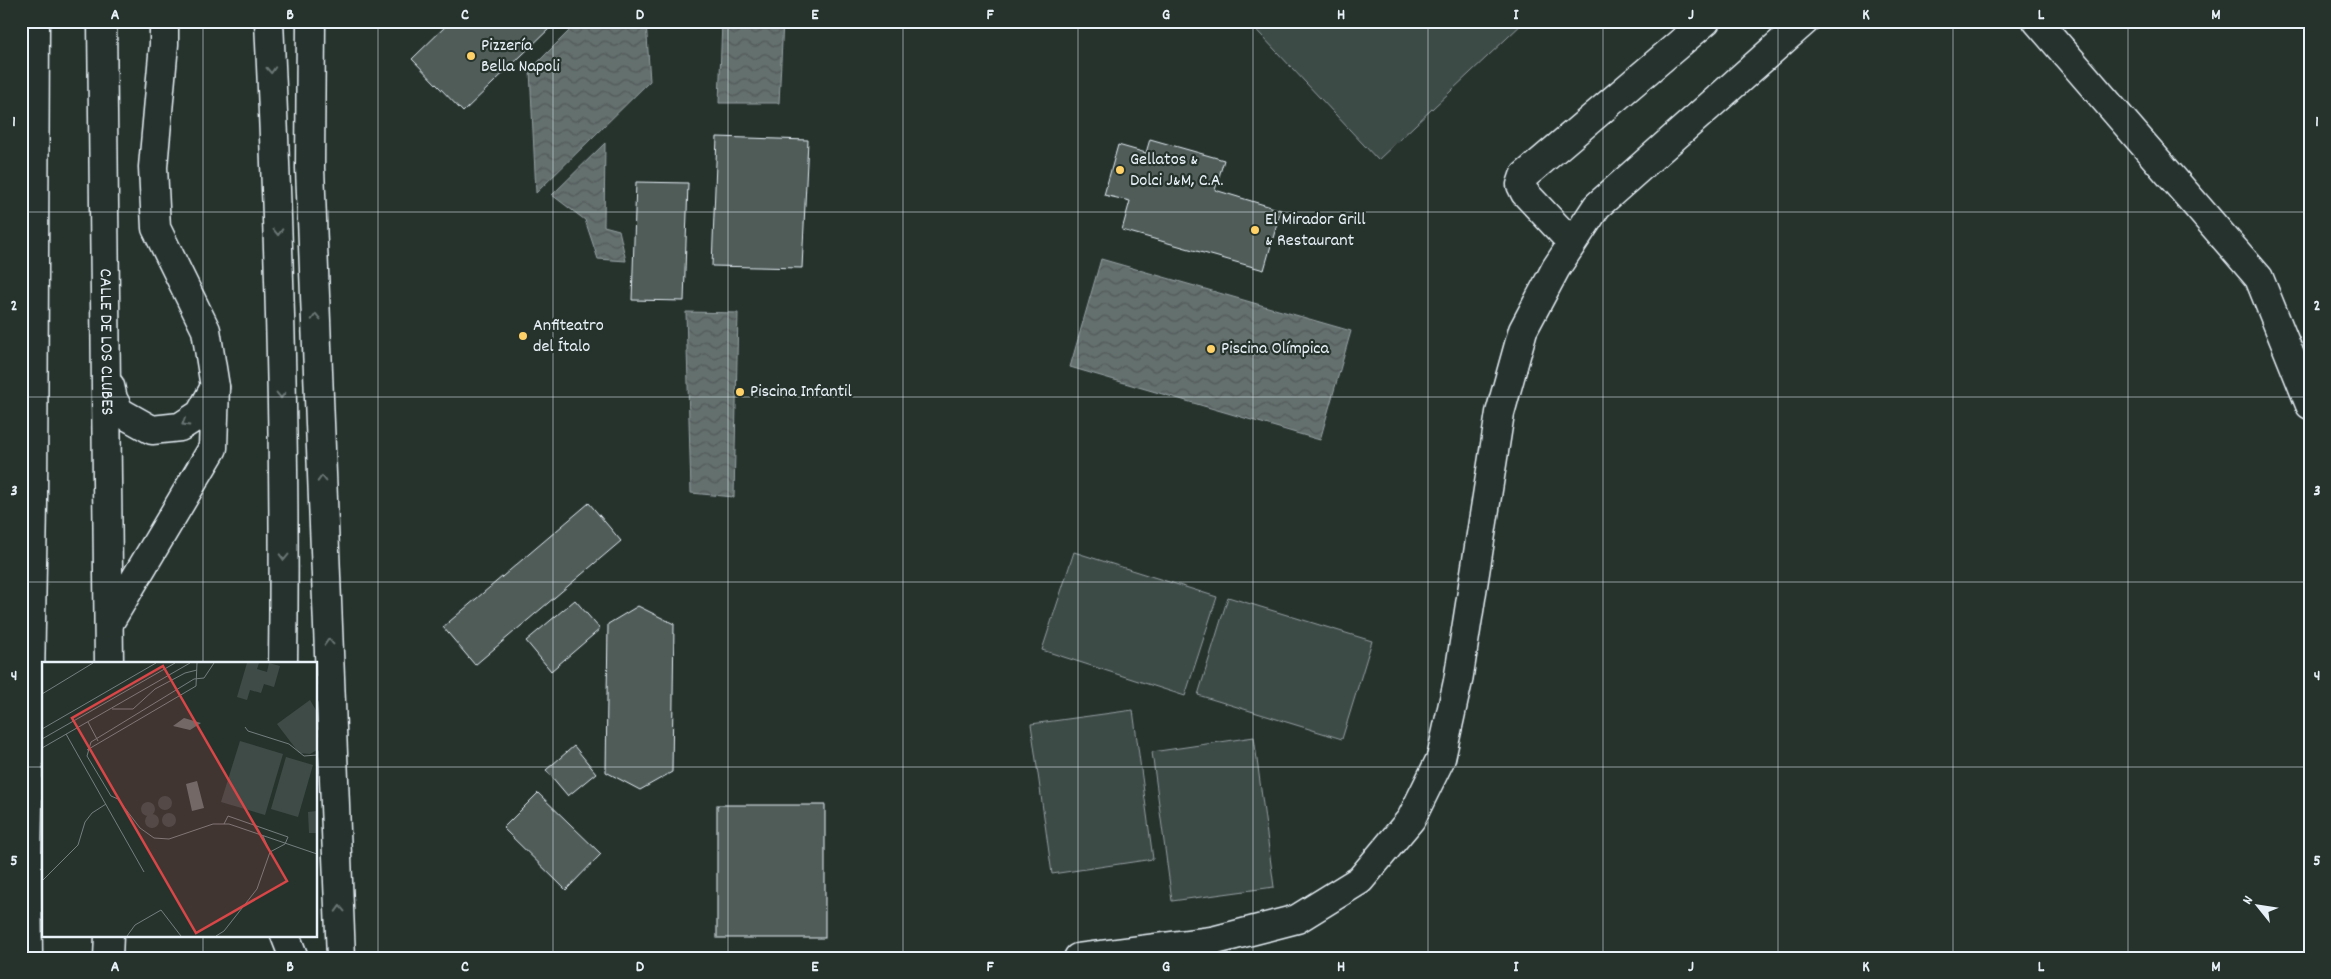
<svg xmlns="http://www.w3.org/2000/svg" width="2331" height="979" font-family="Dekko,sans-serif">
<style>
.park{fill:#3e4b47;stroke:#939ea0}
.water{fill:url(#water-waves);stroke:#98a3a5}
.building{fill:#505c59;stroke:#e8f1f8}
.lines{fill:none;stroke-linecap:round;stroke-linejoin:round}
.minor-casing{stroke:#e8f1f8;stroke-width:31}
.minor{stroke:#26332d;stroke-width:28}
.oneway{stroke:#6a7674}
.grid{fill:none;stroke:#e8f1f8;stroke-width:1;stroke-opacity:0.55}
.poi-dot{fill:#ffd166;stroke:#26332d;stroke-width:2}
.labels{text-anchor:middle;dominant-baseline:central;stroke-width:4.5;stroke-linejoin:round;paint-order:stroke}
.poi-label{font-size:18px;fill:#e8f1f8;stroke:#26332d;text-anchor:start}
.street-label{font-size:18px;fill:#e8f1f8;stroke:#26332d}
.inset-road{fill:none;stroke:#747f7e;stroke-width:1}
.view{fill:#d94647;fill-opacity:0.15;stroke:#d94647;stroke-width:2.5}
.inset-edge{fill:none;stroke:#e8f1f8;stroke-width:2.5}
.neatline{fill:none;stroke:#e8f1f8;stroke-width:2}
.grid-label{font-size:16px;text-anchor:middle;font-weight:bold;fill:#e8f1f8}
</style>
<defs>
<pattern id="water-waves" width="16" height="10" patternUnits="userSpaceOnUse" patternTransform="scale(1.25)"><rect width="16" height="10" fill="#636f6d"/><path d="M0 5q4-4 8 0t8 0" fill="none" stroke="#535a5a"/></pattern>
</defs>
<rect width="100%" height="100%" fill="#26332d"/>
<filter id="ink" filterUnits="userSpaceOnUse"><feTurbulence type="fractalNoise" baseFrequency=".02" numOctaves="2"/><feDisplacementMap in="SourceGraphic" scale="10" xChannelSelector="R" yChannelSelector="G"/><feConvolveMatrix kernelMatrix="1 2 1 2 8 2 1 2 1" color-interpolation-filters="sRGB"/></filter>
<g filter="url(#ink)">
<g class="park">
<path d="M 1248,21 L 1525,21 L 1378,160 Z"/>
<path d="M 1074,552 L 1217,597 L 1185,696 L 1042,650 Z"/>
<path d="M 1228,597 L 1372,641 L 1342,739 L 1198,695 Z"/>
<path d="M 1133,710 L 1153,859 L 1052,874 L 1031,724 Z"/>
<path d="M 1254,737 L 1274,887 L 1172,901 L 1152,752 Z"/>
</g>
<g class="water">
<path d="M 579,21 L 646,21 L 650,81 L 536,193 L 530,70 Z"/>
<path d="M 722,21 L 783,21 L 779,103 L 719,103 Z"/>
<path d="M 605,143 L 604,226 L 619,230 L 626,261 L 598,259 L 585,220 L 552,195 Z"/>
<path d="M 1101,259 L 1351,331 L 1320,440 L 1070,367 Z"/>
<path d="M 686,312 L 738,313 L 734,497 L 691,493 Z"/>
</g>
<g class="building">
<path d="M 451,21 L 549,21 L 553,25 L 463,112 L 412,59 Z"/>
<path d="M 717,137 L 808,140 L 802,268 L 712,266 Z"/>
<path d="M 1150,139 L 1224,160 L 1215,190 L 1281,210 L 1264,270 L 1122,230 L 1130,201 L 1104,195 L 1118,145 L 1146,153 Z"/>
<path d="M 636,182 L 688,183 L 684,301 L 632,300 Z"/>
<path d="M 589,503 L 621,541 L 475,665 L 443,627 Z"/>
<path d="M 575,600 L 600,629 L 551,671 L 526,641 Z"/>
<path d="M 638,606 L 674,624 L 672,772 L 640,790 L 606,772 L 608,624 Z"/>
<path d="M 574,746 L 596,773 L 568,796 L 546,770 Z"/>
<path d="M 538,793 L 601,854 L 566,890 L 503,828 Z"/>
<rect x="717" y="805" width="108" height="133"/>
</g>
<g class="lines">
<defs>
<g id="minor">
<path id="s1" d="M 102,21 L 109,663"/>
<path d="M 269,21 C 279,235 286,449 283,663"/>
<path d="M 311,21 L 310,168 L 341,958"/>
<path d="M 2037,21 L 2259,278 L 2310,405"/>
<path d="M 1572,243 L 1525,193 L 1521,185 L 1524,176 L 1706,21"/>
<path d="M 110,386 L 113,399 L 120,412 L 152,430 L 180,427 L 200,414 L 215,387"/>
<path d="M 109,623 L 213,448 L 215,387 L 206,330 L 156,228 L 153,167 L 164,44 L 164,21"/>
<path d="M 285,935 L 294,958"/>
<path d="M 28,958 L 27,863 L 33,503 L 35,21"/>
<path d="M 108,958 L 109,935"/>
<path d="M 1078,958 L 1212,941 L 1297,919 L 1360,880 L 1411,819 L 1441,758 L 1458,681 L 1500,413 L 1523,330 L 1556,268 L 1597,206 L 1805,21"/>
</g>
</defs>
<use href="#minor" class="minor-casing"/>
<use href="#minor" class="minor"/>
</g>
<defs><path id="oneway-chevron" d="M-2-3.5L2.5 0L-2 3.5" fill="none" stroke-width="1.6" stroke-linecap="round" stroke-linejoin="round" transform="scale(1.25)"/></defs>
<g class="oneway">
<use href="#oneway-chevron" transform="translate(271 70) rotate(87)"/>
<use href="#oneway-chevron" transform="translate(278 232) rotate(89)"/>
<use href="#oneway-chevron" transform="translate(316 317) rotate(-92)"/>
<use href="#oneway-chevron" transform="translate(281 395) rotate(89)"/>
<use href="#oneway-chevron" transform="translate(185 423) rotate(149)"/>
<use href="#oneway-chevron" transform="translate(322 479) rotate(-92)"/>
<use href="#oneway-chevron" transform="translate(284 557) rotate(91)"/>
<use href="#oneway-chevron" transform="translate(329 642) rotate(-92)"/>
<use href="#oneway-chevron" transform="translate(340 909) rotate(-92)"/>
</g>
</g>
<path class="grid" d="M 203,21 L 203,663M 378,21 L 378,958M 553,21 L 553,958M 728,21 L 728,958M 903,21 L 903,958M 1078,21 L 1078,958M 1253,21 L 1253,958M 1428,21 L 1428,958M 1603,21 L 1603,958M 1778,21 L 1778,958M 1953,21 L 1953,958M 2128,21 L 2128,958M 21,212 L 2310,212M 21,397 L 2310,397M 21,582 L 2310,582M 21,767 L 44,767M 316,767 L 2310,767M 203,935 L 203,958"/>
<g class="poi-dot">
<circle cx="471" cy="56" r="5"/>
<circle cx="1120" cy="170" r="5"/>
<circle cx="1255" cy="230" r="5"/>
<circle cx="523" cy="336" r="5"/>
<circle cx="1211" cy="349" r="5"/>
<circle cx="740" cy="392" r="5"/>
</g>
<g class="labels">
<g class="poi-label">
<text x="481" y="46">Pizzería<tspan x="481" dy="21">Bella Napoli</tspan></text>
<text x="1130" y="160">Gellatos &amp;<tspan x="1130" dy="21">Dolci J&amp;M, C.A.</tspan></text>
<text x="1265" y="220">El Mirador Grill<tspan x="1265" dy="21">&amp; Restaurant</tspan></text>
<text x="533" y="326">Anfiteatro<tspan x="533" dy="21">del Ítalo</tspan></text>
<text x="1221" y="349">Piscina Olímpica</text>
<text x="750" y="392">Piscina Infantil</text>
</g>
<g class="street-label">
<text stroke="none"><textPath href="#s1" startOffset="321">CALLE DE LOS CLUBES</textPath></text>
</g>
</g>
<g transform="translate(42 662)">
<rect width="275" height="275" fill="#26332d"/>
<path d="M 205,1 L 217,1 L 215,7 L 225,10 L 227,1 L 238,4 L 232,25 L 222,22 L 219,31 L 208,28 L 205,38 L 195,35 ZM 268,38 L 275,50 L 275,88 L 268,92 L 257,91 L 235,62 ZM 198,79 L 241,92 L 223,153 L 179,140 ZM 244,95 L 271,103 L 256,155 L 229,147 ZM116 141a7 7 0 1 1 14 0a7 7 0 1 1-14 0ZM99 147a7 7 0 1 1 14 0a7 7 0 1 1-14 0ZM 275,149 L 275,171 L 267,171 L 266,150 ZM120 158a7 7 0 1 1 14 0a7 7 0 1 1-14 0ZM103 159a7 7 0 1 1 14 0a7 7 0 1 1-14 0Z" fill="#3e4b47"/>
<path d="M 142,56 L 159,61 L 148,68 L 131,64 ZM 155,119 L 162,146 L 150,149 L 144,122 Z" fill="#636f6d"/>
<path class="inset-road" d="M 172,1 L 162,16 L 152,17 L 49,80 L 45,94 L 69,134 L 76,137 L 98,166 L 112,176 L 127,177 L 171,162 L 187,162 L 275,192M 0,32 L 51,1M 70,47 L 91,47 L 113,27 L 143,11 L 155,8M 46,60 L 56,79M 203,65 L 206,69 L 247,82 L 262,94 L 275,93M 0,67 L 114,1M 24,72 L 102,210M 0,77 L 133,1M 0,86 L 148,1M 45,88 L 154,24 L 155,1M 182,162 L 186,154 L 246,175 L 243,182 L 228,190 L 221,174M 0,219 L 36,183 L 43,160 L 50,151 L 64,142M 85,274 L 93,263 L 119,248 L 139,274M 174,274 L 182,269 L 215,227 L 228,190"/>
<path class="view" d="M 121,4 L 245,219 L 154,271 L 30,56 Z"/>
<rect width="275" height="275" class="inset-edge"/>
</g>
<rect width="2331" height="979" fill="none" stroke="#26332d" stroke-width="55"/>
<g transform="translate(2258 906) rotate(300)" stroke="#26332d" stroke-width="4" paint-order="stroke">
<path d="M0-4L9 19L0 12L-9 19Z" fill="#e8f1f8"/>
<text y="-8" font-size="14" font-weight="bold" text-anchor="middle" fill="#e8f1f8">N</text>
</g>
<rect x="28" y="28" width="2276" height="924" class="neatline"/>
<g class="grid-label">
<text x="115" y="19">A</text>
<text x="290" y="19">B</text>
<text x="465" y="19">C</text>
<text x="640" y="19">D</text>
<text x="815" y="19">E</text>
<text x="990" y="19">F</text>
<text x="1166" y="19">G</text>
<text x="1341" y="19">H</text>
<text x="1516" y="19">I</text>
<text x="1691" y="19">J</text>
<text x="1866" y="19">K</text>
<text x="2041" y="19">L</text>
<text x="2216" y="19">M</text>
<text x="14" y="126">1</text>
<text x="2317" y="126">1</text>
<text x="14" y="310">2</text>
<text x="2317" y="310">2</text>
<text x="14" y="495">3</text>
<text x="2317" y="495">3</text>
<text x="14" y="680">4</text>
<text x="2317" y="680">4</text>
<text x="14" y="865">5</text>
<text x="2317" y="865">5</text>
<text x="115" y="971">A</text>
<text x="290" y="971">B</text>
<text x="465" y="971">C</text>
<text x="640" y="971">D</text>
<text x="815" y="971">E</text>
<text x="990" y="971">F</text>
<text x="1166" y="971">G</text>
<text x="1341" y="971">H</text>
<text x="1516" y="971">I</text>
<text x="1691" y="971">J</text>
<text x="1866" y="971">K</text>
<text x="2041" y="971">L</text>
<text x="2216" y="971">M</text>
</g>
</svg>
